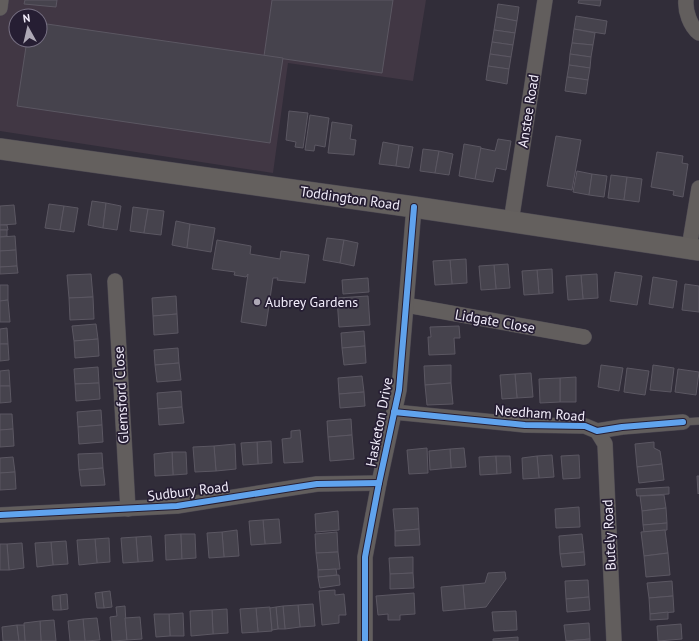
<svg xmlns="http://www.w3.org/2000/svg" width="699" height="641" font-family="'PT Sans',sans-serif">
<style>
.industrial{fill:#413744;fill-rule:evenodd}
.building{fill:#46434d;stroke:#5b5762}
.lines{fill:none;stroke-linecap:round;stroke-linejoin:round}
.service-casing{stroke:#4d4953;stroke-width:8}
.minor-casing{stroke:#4d4953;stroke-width:16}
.secondary-casing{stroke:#4d4953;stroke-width:22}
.service{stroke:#625e5d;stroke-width:7}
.minor{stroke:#625e5d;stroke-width:15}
.secondary{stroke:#64605e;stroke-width:21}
.cycleway-casing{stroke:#261e33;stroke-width:8}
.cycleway{stroke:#60a3ed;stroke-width:6}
.poi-dot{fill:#aea9b6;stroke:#261e33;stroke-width:1.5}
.labels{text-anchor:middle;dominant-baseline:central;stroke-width:3.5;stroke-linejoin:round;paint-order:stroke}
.street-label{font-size:14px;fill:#f1ecfa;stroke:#261e33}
.poi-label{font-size:14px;fill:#f1ecfa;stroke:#261e33;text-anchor:start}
</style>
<rect width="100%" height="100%" fill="#312d39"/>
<path class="industrial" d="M 0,0 L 426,0 L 413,81 L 288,63 L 273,173 L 0,131 ZM 16,16 L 40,16 L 40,40 L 16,40 Z"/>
<g class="building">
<path d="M 25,0 L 57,0 L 56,7 L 24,4 Z"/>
<path d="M 272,0 L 393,0 L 382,73 L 264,56 Z"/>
<path d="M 579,0 L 601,0 L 600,6 L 578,3 Z"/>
<path d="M 498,4 L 519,7 L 517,21 L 496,17 Z"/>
<path d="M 576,16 L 607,21 L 605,34 L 574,29 Z"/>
<path d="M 496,17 L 517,21 L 515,33 L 494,30 Z"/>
<path d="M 40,23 L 283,58 L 270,143 L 17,106 L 27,40 L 40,40 Z"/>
<path d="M 574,29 L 595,33 L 593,45 L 572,43 Z"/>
<path d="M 494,30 L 515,33 L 513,45 L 492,42 Z"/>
<path d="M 492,42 L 513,45 L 511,57 L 490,54 Z"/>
<path d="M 572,43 L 593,45 L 591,57 L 570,54 Z"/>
<path d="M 490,54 L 511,57 L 509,69 L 488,66 Z"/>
<path d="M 570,54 L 591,57 L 590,68 L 569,65 Z"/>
<path d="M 569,65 L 590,68 L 588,80 L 567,77 Z"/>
<path d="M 488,66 L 509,69 L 507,84 L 486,80 Z"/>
<path d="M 567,77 L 588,80 L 586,94 L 565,91 Z"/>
<path d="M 289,111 L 308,113 L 303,148 L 295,147 L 296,142 L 286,140 Z"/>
<path d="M 310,115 L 329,118 L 325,147 L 315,145 L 314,151 L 305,150 Z"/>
<path d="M 332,122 L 352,125 L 350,139 L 356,140 L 354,155 L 328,153 Z"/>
<path d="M 556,136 L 581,140 L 572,190 L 547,186 Z"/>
<path d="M 498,139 L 511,141 L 506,170 L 496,168 L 493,182 L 475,179 L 480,148 L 495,151 Z"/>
<path d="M 383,142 L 399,145 L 396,166 L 379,164 Z"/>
<path d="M 464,144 L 481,147 L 475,179 L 459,176 Z"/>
<path d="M 399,145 L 413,147 L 409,168 L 396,166 Z"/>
<path d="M 423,149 L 439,151 L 435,173 L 420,171 Z"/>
<path d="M 439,151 L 453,154 L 449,175 L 435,173 Z"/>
<path d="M 657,152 L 683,156 L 682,163 L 688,164 L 683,197 L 673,195 L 674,191 L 651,187 Z"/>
<path d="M 577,171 L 592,174 L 589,195 L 573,192 Z"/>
<path d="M 592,174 L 607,176 L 604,197 L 589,195 Z"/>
<path d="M 611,175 L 627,177 L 624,200 L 608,198 Z"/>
<path d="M 627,177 L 642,179 L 639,202 L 624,200 Z"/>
<path d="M 92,201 L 106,203 L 103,228 L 88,225 Z"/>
<path d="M 106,203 L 121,206 L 117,230 L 103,228 Z"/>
<path d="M 49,204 L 64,206 L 60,230 L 45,228 Z"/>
<path d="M 14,205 L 16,224 L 0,225 L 0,206 Z"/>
<path d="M 64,206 L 78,208 L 74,232 L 60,230 Z"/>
<path d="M 133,207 L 148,209 L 144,233 L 130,231 Z"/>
<path d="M 148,209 L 164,211 L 161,235 L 144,233 Z"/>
<path d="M 176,221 L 190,224 L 187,248 L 172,245 Z"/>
<path d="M 190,224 L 215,228 L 211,252 L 187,248 Z"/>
<path d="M 0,225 L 7,225 L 8,230 L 0,230 Z"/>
<path d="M 0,230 L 7,230 L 7,236 L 0,237 Z"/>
<path d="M 15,236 L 16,250 L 0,251 L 0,237 Z"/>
<path d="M 327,238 L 344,240 L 340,263 L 323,260 Z"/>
<path d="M 217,240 L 251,246 L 250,254 L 280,259 L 281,251 L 309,255 L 305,283 L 277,280 L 278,278 L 273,278 L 266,326 L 241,322 L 248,274 L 246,277 L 234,275 L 235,272 L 212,269 Z"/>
<path d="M 344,240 L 358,243 L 354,266 L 340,263 Z"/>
<path d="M 16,250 L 17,266 L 0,267 L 0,251 Z"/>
<path d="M 466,259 L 467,283 L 452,284 L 450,260 Z"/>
<path d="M 450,260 L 452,284 L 435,285 L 433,261 Z"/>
<path d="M 508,264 L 510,288 L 496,289 L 494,265 Z"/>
<path d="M 494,265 L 496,289 L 481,290 L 479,266 Z"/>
<path d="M 17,266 L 18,273 L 0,274 L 0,267 Z"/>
<path d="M 552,269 L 553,293 L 539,294 L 537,270 Z"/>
<path d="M 537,270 L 539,294 L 524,295 L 522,271 Z"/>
<path d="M 615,272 L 642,276 L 637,305 L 610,301 Z"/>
<path d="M 91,274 L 93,297 L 69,298 L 67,275 Z"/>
<path d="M 597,274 L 598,298 L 583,299 L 581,275 Z"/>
<path d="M 581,275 L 583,299 L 568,300 L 566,276 Z"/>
<path d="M 653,277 L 677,281 L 673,308 L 649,304 Z"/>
<path d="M 368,278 L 369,292 L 343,294 L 342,280 Z"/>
<path d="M 685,284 L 699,286 L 699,312 L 682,310 Z"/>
<path d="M 0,285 L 8,285 L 8,300 L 0,301 Z"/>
<path d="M 176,296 L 177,314 L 153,316 L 152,298 Z"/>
<path d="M 368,296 L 370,325 L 339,327 L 337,298 Z"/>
<path d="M 93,297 L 94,319 L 70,320 L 69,298 Z"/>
<path d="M 8,300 L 10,322 L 0,322 L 0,301 Z"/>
<path d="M 177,314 L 178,333 L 154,335 L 153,316 Z"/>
<path d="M 96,324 L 98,339 L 74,341 L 72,326 Z"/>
<path d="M 459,326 L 460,338 L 454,338 L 455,354 L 429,355 L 428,337 L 431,337 L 430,327 Z"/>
<path d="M 7,328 L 8,344 L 0,344 L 0,329 Z"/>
<path d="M 364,331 L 365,346 L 342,348 L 341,333 Z"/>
<path d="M 98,339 L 99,356 L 75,358 L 74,341 Z"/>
<path d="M 0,344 L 8,344 L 9,360 L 0,361 Z"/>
<path d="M 365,346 L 366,363 L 344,365 L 342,348 Z"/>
<path d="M 178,348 L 179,363 L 155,365 L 154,350 Z"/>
<path d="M 179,363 L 181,380 L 157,382 L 155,365 Z"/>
<path d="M 451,365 L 451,383 L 425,385 L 424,366 Z"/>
<path d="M 601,365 L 623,368 L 619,391 L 598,387 Z"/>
<path d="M 653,365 L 674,368 L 671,392 L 650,390 Z"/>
<path d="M 98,367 L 99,383 L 75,384 L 74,369 Z"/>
<path d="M 627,368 L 649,371 L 645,395 L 624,392 Z"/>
<path d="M 678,369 L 699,372 L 696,395 L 675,392 Z"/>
<path d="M 9,370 L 10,386 L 0,386 L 0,371 Z"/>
<path d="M 531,373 L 533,397 L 517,398 L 515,374 Z"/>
<path d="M 515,374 L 517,398 L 502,399 L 500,375 Z"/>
<path d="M 362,376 L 364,392 L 339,394 L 338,378 Z"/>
<path d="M 576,377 L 576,402 L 560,402 L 560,378 Z"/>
<path d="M 560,378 L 560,402 L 540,403 L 539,379 Z"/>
<path d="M 99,383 L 100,399 L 76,401 L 75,384 Z"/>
<path d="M 451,383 L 453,404 L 427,405 L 425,385 Z"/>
<path d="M 0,386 L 10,386 L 11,402 L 0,403 Z"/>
<path d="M 181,391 L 182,407 L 158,409 L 157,393 Z"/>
<path d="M 364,392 L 365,406 L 340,408 L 339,394 Z"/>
<path d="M 182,407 L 184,423 L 159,425 L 158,409 Z"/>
<path d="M 101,410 L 102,425 L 78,427 L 77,412 Z"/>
<path d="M 0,414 L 12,414 L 13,429 L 0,430 Z"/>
<path d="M 351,419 L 352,435 L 328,437 L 327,421 Z"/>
<path d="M 102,425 L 103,442 L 79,444 L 78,427 Z"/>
<path d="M 13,429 L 14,446 L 0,447 L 0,430 Z"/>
<path d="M 300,430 L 303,462 L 284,463 L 282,439 L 291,438 L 291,431 Z"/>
<path d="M 352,435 L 354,459 L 330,461 L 328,437 Z"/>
<path d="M 271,441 L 272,463 L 258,464 L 257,442 Z"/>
<path d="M 257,442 L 258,464 L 243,465 L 241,443 Z"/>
<path d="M 654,442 L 654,448 L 660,451 L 662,464 L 637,467 L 635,444 Z"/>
<path d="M 235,444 L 236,469 L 216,471 L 214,446 Z"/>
<path d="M 214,446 L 216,471 L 195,472 L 193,447 Z"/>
<path d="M 427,448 L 428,473 L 409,474 L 407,450 Z"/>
<path d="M 464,448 L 466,467 L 451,468 L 450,449 Z"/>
<path d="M 450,449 L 451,468 L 430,470 L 429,451 Z"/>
<path d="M 172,452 L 186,452 L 187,474 L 173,475 Z"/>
<path d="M 172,452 L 173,475 L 155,476 L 154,454 Z"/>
<path d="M 102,453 L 103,468 L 79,470 L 78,454 Z"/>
<path d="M 552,455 L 554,477 L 539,478 L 537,456 Z"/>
<path d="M 579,455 L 580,478 L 563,479 L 561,456 Z"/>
<path d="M 496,456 L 497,474 L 480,475 L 479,457 Z"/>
<path d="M 496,456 L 510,456 L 511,473 L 497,474 Z"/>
<path d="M 537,456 L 539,478 L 523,479 L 522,458 Z"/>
<path d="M 13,457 L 15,472 L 0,473 L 0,458 Z"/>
<path d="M 662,464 L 664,480 L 639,483 L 637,467 Z"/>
<path d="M 103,468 L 105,485 L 81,486 L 79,470 Z"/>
<path d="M 15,472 L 16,489 L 0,490 L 0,473 Z"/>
<path d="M 697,476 L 699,476 L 699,493 L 698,494 Z"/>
<path d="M 669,487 L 669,494 L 637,496 L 636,489 Z"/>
<path d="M 664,495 L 666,508 L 642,511 L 640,496 Z"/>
<path d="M 579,507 L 580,527 L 556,528 L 555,509 Z"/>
<path d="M 418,508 L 419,529 L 395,531 L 393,509 Z"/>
<path d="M 666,508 L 667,523 L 643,525 L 642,511 Z"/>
<path d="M 338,511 L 339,530 L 316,532 L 315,514 Z"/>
<path d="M 279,519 L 281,543 L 265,544 L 263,520 Z"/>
<path d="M 263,520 L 265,544 L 251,545 L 249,521 Z"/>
<path d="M 667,523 L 667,530 L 644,532 L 643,525 Z"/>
<path d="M 419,529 L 420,545 L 395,546 L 395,531 Z"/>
<path d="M 237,530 L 239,556 L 224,557 L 222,532 Z"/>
<path d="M 665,530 L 668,553 L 644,556 L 641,532 Z"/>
<path d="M 222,532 L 224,557 L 209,558 L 207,533 Z"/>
<path d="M 337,532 L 338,552 L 316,553 L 315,534 Z"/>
<path d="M 181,534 L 182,559 L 166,560 L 165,535 Z"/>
<path d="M 181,534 L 195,534 L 196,558 L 182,559 Z"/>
<path d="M 582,534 L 584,552 L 560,554 L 559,536 Z"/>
<path d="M 151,536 L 153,561 L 138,562 L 136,537 Z"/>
<path d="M 136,537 L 138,562 L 123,563 L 121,538 Z"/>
<path d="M 109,538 L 110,562 L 97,563 L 95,539 Z"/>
<path d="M 95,539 L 97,563 L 79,565 L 77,540 Z"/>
<path d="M 66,541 L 68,564 L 53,565 L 51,542 Z"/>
<path d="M 51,542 L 53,565 L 37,567 L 35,543 Z"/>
<path d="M 22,543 L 24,568 L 9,570 L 7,544 Z"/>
<path d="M 0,544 L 7,544 L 9,570 L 0,570 Z"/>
<path d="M 338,552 L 340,569 L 318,570 L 316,553 Z"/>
<path d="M 584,552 L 585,565 L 562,567 L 560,554 Z"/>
<path d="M 668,553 L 670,575 L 646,577 L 644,556 Z"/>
<path d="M 413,557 L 413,573 L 390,574 L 389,558 Z"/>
<path d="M 336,569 L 337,575 L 318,577 L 318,570 Z"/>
<path d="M 505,572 L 506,579 L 486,607 L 465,609 L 463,585 L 485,583 L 488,573 Z"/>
<path d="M 413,573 L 414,588 L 390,589 L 390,574 Z"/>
<path d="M 339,575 L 340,585 L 320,588 L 318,577 Z"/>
<path d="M 588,580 L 589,597 L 566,599 L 565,581 Z"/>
<path d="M 672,581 L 673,596 L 649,598 L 647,583 Z"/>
<path d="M 463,585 L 465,609 L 443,611 L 441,587 Z"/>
<path d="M 335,590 L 335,595 L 344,594 L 346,615 L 339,615 L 339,623 L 322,625 L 319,591 Z"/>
<path d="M 110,591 L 112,607 L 104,608 L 102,592 Z"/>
<path d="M 102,592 L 104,608 L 97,608 L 95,593 Z"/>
<path d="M 414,593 L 415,614 L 400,615 L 400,620 L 388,620 L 388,614 L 378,615 L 376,596 Z"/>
<path d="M 67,594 L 68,609 L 61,610 L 60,595 Z"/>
<path d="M 60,595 L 61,610 L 53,610 L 52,596 Z"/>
<path d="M 673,596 L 674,612 L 650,614 L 649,598 Z"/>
<path d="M 589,597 L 590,610 L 567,612 L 566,599 Z"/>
<path d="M 313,604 L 315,626 L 300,627 L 298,605 Z"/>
<path d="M 298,605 L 300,627 L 285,629 L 283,606 Z"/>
<path d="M 125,606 L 127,640 L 112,641 L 110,617 L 117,616 L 116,607 Z"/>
<path d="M 283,606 L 285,629 L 278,629 L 276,607 Z"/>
<path d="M 270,607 L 272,631 L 258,632 L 256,608 Z"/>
<path d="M 276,607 L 278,629 L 272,630 L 270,608 Z"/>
<path d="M 256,608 L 258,632 L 242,633 L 240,609 Z"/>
<path d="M 227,609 L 228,633 L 213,634 L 212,610 Z"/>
<path d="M 212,610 L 213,634 L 191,636 L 190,611 Z"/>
<path d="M 516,611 L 517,630 L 494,631 L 492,612 Z"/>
<path d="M 668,612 L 668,619 L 650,620 L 650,614 Z"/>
<path d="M 183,613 L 184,636 L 170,636 L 169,614 Z"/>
<path d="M 154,614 L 169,614 L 170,636 L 156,637 Z"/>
<path d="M 140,617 L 142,639 L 127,640 L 125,618 Z"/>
<path d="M 97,618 L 100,640 L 85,641 L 83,619 Z"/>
<path d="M 83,619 L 85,641 L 70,641 L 68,621 Z"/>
<path d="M 54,620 L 56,641 L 41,641 L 40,621 Z"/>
<path d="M 40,621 L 41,641 L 25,641 L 24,623 Z"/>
<path d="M 589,623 L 590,639 L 566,641 L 564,625 Z"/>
<path d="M 681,624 L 682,639 L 658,641 L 657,626 Z"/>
<path d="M 17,625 L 19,641 L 3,641 L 2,627 Z"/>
<path d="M 17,625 L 24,625 L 25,641 L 19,641 Z"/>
<path d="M 518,637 L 518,641 L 493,641 L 493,639 Z"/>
<path d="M 590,639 L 590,641 L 566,641 Z"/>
</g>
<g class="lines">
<defs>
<path id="service" d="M 683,422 L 699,421"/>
<g id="minor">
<path d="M 686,0 C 685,11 690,26 699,33"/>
<path d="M 0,8 L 1,0"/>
<path d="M 511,222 L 545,0"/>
<path d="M 689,248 L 699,188"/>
<path d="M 115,281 L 128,509"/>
<path d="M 406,305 L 584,337"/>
<path d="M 394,412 L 525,425 L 585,426 L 597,431 L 622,427 L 683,422"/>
<path d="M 597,431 L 605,444 L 614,641"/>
<path d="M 0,515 L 177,506 L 317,484 L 379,483"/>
<path d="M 365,641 L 365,557 L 379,483 L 399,390 L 414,207"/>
</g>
<path id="secondary" d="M 0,149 L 414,207 L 699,250"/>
</defs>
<use href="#service" class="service-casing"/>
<use href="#minor" class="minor-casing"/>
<use href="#secondary" class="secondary-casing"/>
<use href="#service" class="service"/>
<use href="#minor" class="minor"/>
<use href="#secondary" class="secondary"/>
<defs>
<g id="cycleway">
<path d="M 394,412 L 525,425 L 585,426 L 597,431 L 622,427 L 683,422"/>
<path d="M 0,515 L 177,506 L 317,484 L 379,483"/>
<path d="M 365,641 L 365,557 L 379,483 L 399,390 L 414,207"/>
</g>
</defs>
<use href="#cycleway" class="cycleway-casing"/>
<use href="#cycleway" class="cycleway"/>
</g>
<circle class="poi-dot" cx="257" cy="302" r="4"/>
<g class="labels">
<g class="street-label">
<text transform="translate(528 111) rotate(-81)">Anstee Road</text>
<text transform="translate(350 198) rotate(8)">Toddington Road</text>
<text transform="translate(495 321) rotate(10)">Lidgate Close</text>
<text transform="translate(121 395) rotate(-93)">Glemsford Close</text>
<text transform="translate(540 413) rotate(4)">Needham Road</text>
<text transform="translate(379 422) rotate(-79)">Hasketon Drive</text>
<text transform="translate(188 491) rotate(-7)">Sudbury Road</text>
<text transform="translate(609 535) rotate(-93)">Butely Road</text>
</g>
<g class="poi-label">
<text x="265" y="302">Aubrey Gardens</text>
</g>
</g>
<g transform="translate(28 28) rotate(352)"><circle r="19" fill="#261e33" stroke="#777083"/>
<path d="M0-3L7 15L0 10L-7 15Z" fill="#aea9b6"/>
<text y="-6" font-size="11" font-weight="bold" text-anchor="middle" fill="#f1ecfa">N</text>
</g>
</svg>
